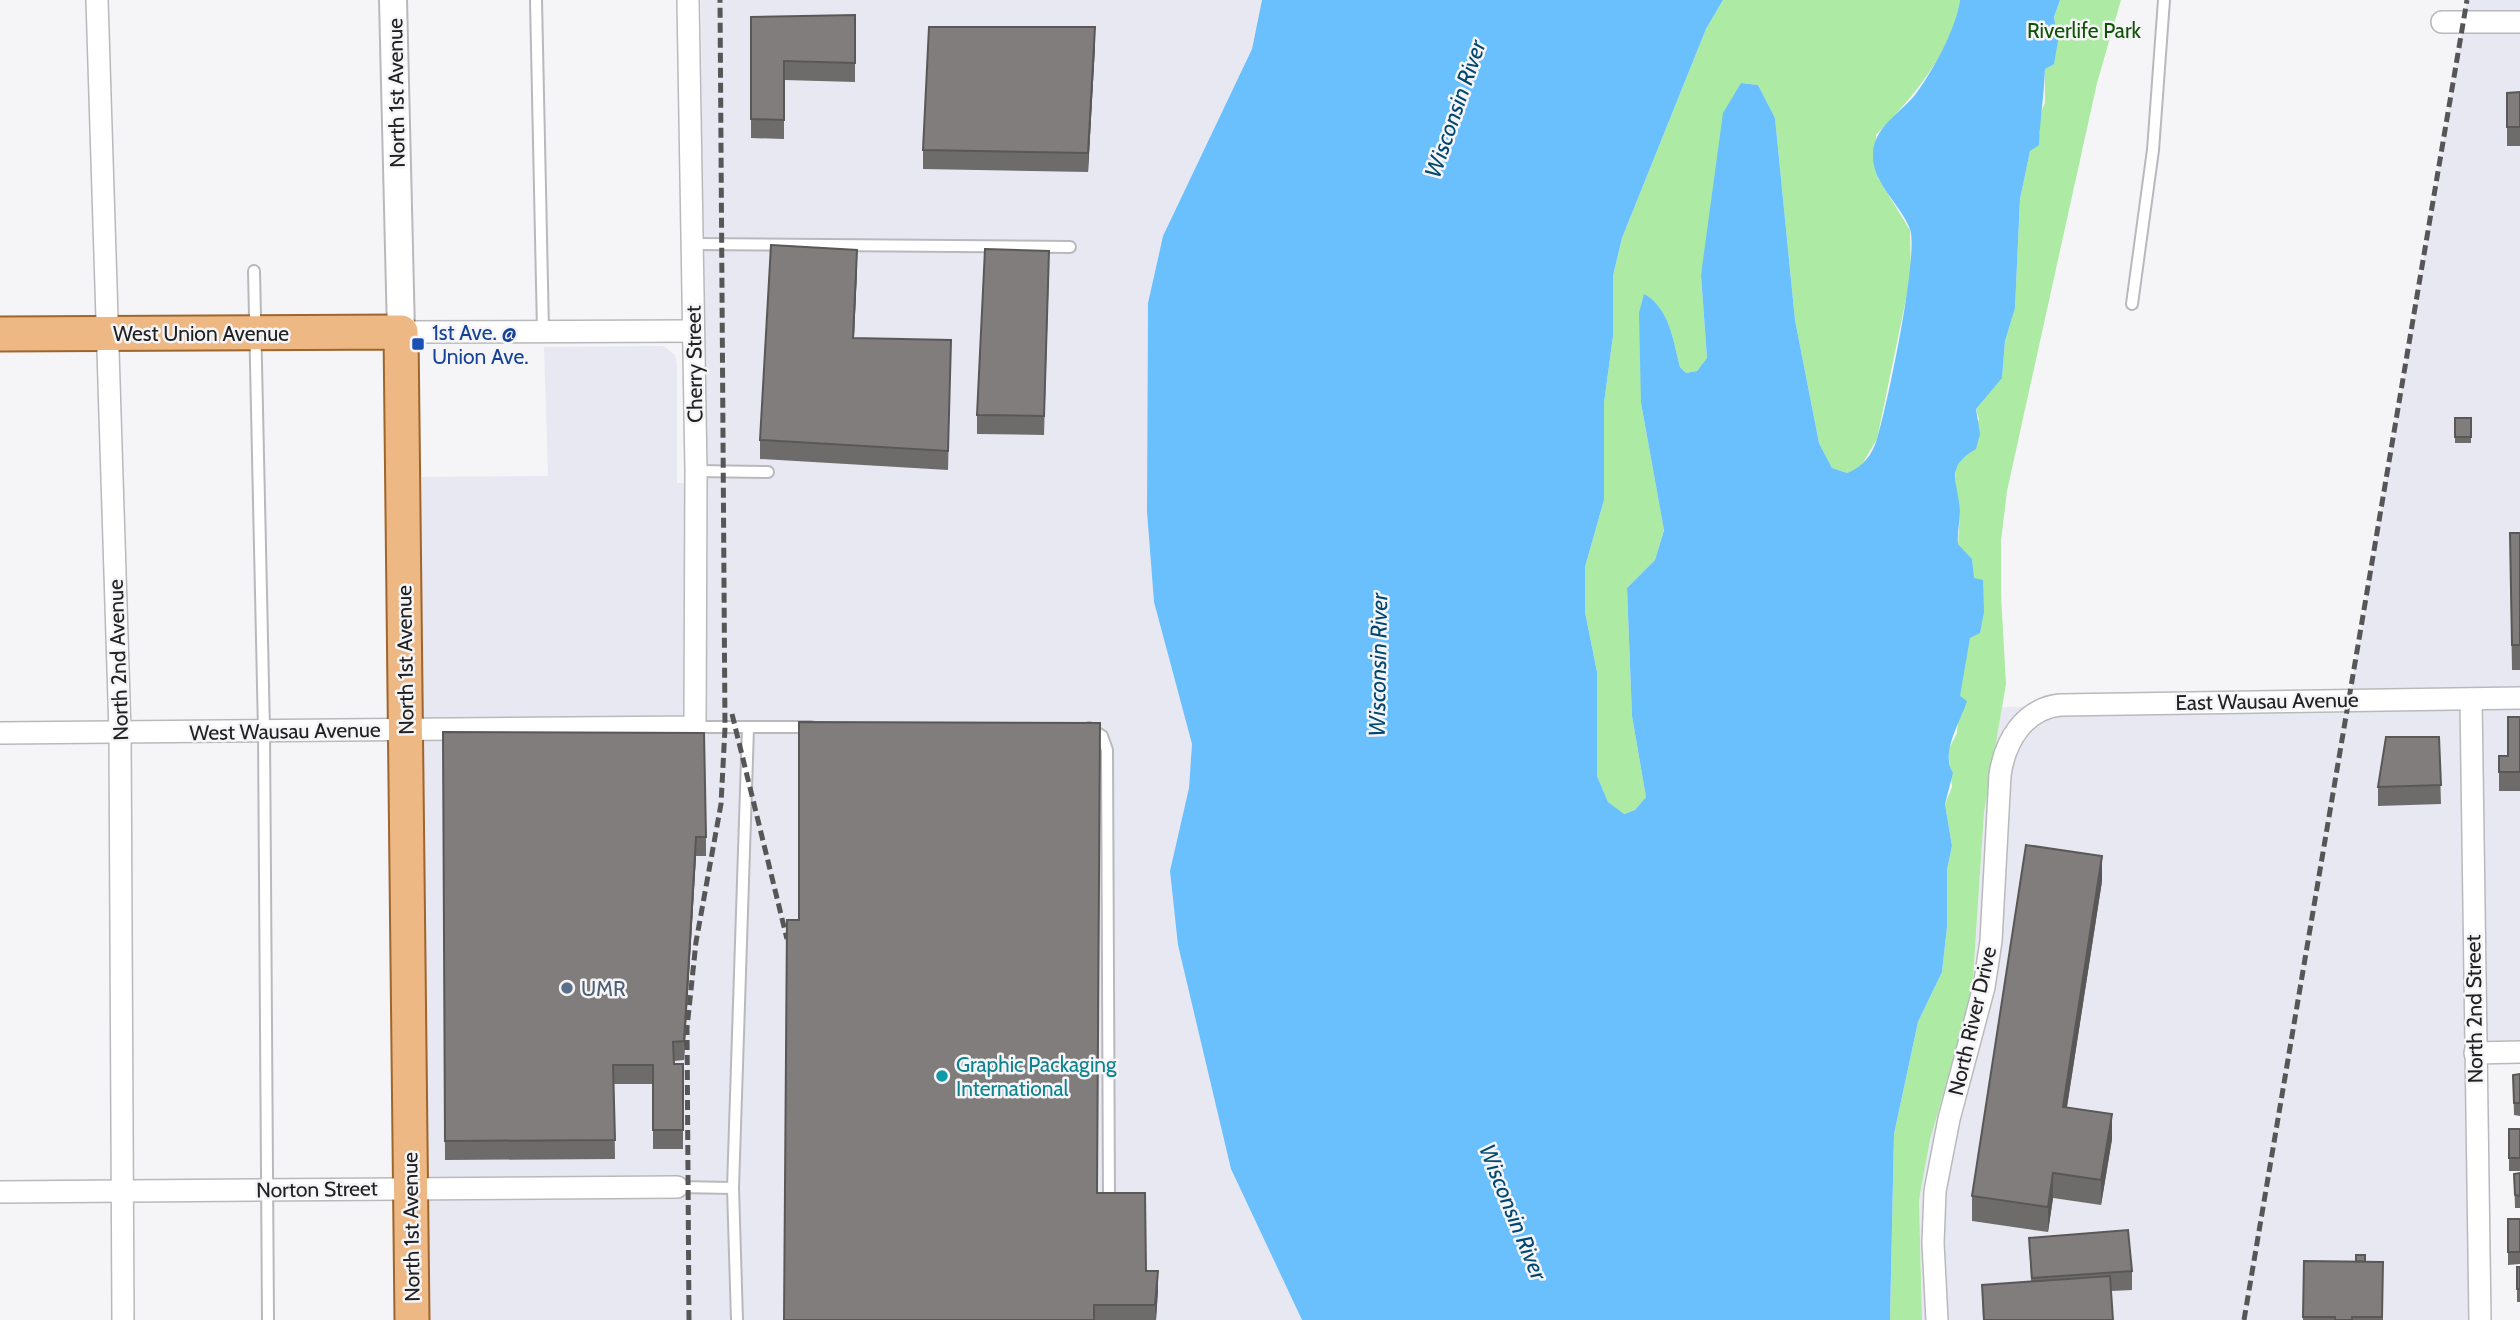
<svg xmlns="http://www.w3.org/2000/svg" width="2520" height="1320" font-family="Cabin,sans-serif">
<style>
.built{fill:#e8e8f3}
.green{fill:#adeaa4}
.water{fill:#6abffd}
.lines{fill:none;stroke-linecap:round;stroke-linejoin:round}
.service-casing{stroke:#b9b9bd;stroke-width:14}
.minor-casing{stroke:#b9b9bd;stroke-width:24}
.tertiary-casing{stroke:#b9b9bd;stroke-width:30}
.primary-casing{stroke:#9e652c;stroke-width:37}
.service{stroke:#fff;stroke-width:10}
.minor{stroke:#fff;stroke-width:21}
.tertiary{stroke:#fff;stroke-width:26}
.primary{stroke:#edb884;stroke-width:33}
.rail{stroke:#565657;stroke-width:5;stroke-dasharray:10 5;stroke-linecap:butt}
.wall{fill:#6e6c6b}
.shaded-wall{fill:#5a5857}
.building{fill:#807d7c;stroke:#5a5857;stroke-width:2}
.transit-dot{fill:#1a4fb4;stroke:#f5f5f8;stroke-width:2.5}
.service-dot{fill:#5c6f8a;stroke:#f5f5f8;stroke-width:2.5}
.culture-dot{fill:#0f9aa8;stroke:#f5f5f8;stroke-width:2.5}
.labels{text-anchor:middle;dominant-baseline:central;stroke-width:5;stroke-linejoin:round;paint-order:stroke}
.park-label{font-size:21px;fill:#0f5106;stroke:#f5f5f8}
.street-label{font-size:21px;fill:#212122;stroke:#f5f5f8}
.transit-label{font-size:21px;fill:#164399;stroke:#f5f5f8;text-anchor:start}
.service-label{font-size:21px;fill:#4e5e75;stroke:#f5f5f8;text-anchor:start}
.culture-label{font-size:21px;fill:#0d838f;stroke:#f5f5f8;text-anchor:start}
.water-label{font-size:23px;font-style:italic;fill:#01476f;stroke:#f5f5f8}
</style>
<rect width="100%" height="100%" fill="#f5f5f8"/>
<g class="built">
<path d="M 701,0 L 1262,0 L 1252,49 L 1163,236 L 1148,303 L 1147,512 L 1154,602 L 1192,744 L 1189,788 L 1231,1169 L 1302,1320 L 426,1320 L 419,477 L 548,476 L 544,347 L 664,346 L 675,355 L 677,364 L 677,483 L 705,483 Z"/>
<path d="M 2467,0 L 2520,0 L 2520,1050 L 2475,1051 L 2478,1320 L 1922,1320 L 1919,1200 L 1930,1140 L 1968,1008 L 1973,978 L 1984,813 L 2002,707 L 2349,700 Z"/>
</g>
<g class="green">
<path d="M 1723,0 L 1960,0 C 1952,53 1912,98 1876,135 L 1878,178 L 1910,230 L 1911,275 L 1877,439 L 1860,468 L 1847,473 L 1832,468 L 1819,443 L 1795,320 L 1775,118 L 1758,85 L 1741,83 L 1701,275 L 1707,358 L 1697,371 L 1686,373 L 1680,367 C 1673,342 1670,307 1644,295 L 1641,403 L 1664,529 L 1655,560 L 1627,588 L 1632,716 L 1646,797 L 1635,810 L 1623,814 L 1608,802 L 1597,776 L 1597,672 L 1585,612 L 1585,567 L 1604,500 L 1604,403 L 1613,336 L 1613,276 L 1622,238 L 1706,29 Z"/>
<path d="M 2060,0 L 2121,0 L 2097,83 L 2007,491 L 2001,541 L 2001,595 L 2006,684 L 1984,813 L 1973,978 L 1968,1008 L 1930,1140 L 1919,1200 L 1922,1320 L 1890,1320 L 1894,1134 L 1918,1022 L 1942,972 L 1947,927 L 1947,870 L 1952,846 L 1945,804 L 1952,787 L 1948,751 L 1957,733 L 1961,677 L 1970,638 L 1973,578 L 1972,559 L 1958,544 L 1960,512 L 1955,492 L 1956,466 L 1963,456 L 1979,419 L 1976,409 L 2002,377 L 2005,341 L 2015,307 L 2020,199 L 2030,150 L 2040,133 L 2039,118 L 2045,102 L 2045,69 L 2058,41 L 2054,17 Z"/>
</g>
<path class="water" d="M 1262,0 L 1723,0 L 1706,29 L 1622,238 L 1613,276 L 1613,336 L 1604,403 L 1604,500 L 1585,567 L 1585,612 L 1597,672 L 1597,776 L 1608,802 L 1624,814 L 1635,810 L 1646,797 L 1632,716 L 1627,588 L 1655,560 L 1664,530 L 1641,403 L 1639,313 L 1644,294 C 1670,308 1673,341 1680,367 L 1686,373 L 1697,371 L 1707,358 L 1701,275 L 1723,113 L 1741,83 L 1758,85 L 1775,118 L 1795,320 L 1819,443 L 1832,468 L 1847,473 C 1863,467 1872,455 1877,439 C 1887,407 1919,255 1910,229 C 1900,203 1872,184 1873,154 C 1874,127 1899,114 1915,95 C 1933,71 1956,29 1960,0 L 2060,0 L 2054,17 L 2058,41 L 2054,64 L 2045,69 C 2044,96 2040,119 2039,145 L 2030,151 L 2020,199 L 2015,308 L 2005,341 L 2002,378 L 1976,409 L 1980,434 L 1976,449 C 1944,467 1958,482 1960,511 C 1960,521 1957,532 1958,544 L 1972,559 L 1974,578 L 1983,580 L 1984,612 L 1980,633 L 1970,638 L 1960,696 L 1967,701 C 1960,723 1940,753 1953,773 L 1945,804 L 1952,846 L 1947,870 L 1947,927 L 1942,972 L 1918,1022 L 1894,1134 L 1890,1320 L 1302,1320 L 1231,1169 L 1178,945 L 1170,871 L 1189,788 L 1192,744 L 1154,602 L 1147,512 L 1148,303 L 1163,236 L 1252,49 Z"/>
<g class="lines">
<defs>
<g id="service">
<path d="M 536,0 L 543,331"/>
<path d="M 692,244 L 1070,247"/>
<path d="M 254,271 L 264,731 L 268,1320"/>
<path d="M 2132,304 L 2153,150 L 2164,0"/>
<path d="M 696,471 L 768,472"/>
<path d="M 695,727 L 811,727"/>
<path d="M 1089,728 L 1102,736 L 1107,750 L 1109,1202"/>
<path d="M 677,1187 L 733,1188"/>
<path d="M 737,1320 L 733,1188 L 748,728"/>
</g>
<g id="minor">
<path d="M 97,0 L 120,732 L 123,1320"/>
<path d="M 2442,22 L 2520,22"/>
<path d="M 401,332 L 693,331"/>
<path d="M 2471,699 L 2480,1320"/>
<path d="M 0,733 L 695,727 L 696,471 L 688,0"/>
<path d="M 2475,1053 L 2520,1052"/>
<path d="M 0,1192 L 677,1187"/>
<path d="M 1937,1320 L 1933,1243 L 1935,1191 L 1949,1119 L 1984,987 L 1991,941 L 2000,775 C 2005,741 2024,709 2060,705 L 2520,698"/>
</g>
<path id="tertiary" d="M 393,0 L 401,332"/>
<path id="primary" d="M 0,334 L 401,332 L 412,1320"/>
</defs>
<use href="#service" class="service-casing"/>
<use href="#minor" class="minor-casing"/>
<use href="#tertiary" class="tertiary-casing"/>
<use href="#primary" class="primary-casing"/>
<use href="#service" class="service"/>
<use href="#minor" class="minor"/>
<use href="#tertiary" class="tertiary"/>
<use href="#primary" class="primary"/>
<g class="rail">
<path d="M 732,714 L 787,939"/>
<path d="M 689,1320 L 687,1028 L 696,942 L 721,804 L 725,728 L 720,0"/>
<path d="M 2244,1320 L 2467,0"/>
</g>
</g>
<g class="wall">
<path d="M 855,15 L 855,82 L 784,80 L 784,139 L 751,138 L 751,17 Z"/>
<path d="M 1095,46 L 1088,172 L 923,169 L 923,150 Z"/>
<path d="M 2520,92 L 2520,146 L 2507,146 L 2507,93 Z"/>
<path d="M 857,269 L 854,338 L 951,340 L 948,470 L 760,459 L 760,440 Z"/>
<path d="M 1049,270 L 1044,435 L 977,434 L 977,415 Z"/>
<rect x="2455" y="418" width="16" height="25"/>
<path d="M 2520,533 L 2520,670 L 2512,670 L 2510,558 Z"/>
<path d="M 2520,717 L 2520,791 L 2499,791 L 2499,756 L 2508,756 Z"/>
<path d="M 443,732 L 706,837 L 706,856 L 696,856 L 684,1060 L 674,1061 L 674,1064 L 683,1064 L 683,1149 L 653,1149 L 653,1084 L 614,1084 L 615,1159 L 445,1160 Z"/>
<path d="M 2439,737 L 2441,804 L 2378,806 L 2378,787 Z"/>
<path d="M 2102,881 L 2067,1107 L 2112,1139 L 2101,1205 L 2053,1198 L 2048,1232 L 1972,1221 L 1972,1196 Z"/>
<path d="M 2520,1074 L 2520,1116 L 2514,1115 L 2513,1075 Z"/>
<rect x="2509" y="1129" width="11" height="42"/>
<path d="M 2520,1173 L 2520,1208 L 2515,1208 L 2514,1174 Z"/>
<path d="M 1097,1193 L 1158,1290 L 1156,1320 L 784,1320 Z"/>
<path d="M 2508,1219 L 2520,1219 L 2520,1264 L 2508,1265 Z"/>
<path d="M 2029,1238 L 2132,1271 L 2132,1290 L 2111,1291 L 2113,1320 L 1983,1320 L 1982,1285 L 2031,1281 Z"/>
<path d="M 2304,1261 L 2383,1262 L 2383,1320 L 2303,1320 Z"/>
<rect x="2517" y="1267" width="3" height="35"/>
</g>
<g class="shaded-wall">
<path d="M 1095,27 L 1095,46 L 1088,172 L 1088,153 Z"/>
<path d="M 857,250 L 857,269 L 853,357 L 853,338 Z"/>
<path d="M 696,837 L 696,856 L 684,1060 L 684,1041 Z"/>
<path d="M 2102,856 L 2102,881 L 2063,1132 L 2063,1107 Z"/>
<path d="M 2112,1114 L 2112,1139 L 2101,1205 L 2101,1180 Z"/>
<path d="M 2053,1173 L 2053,1198 L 2048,1232 L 2048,1207 Z"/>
<path d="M 1158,1271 L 1158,1290 L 1156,1320 L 1155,1305 Z"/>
</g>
<g class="building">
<path d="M 855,15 L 855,63 L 784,61 L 784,120 L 751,119 L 751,17 Z"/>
<path d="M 929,27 L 1095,27 L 1088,153 L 923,150 Z"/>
<path d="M 2520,92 L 2520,127 L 2507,127 L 2507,93 Z"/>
<path d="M 771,245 L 857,250 L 853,338 L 951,340 L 948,451 L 760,440 Z"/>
<path d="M 985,249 L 1049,251 L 1044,416 L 977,415 Z"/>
<rect x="2455" y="418" width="16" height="19"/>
<path d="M 2510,533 L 2520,533 L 2520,645 L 2512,645 Z"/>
<path d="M 2508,717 L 2520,717 L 2520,772 L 2499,772 L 2499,756 L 2508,756 Z"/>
<path d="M 799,722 L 1100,723 L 1097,1193 L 1145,1193 L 1146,1271 L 1158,1271 L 1155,1305 L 1094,1305 L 1094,1320 L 784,1320 L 787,920 L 799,920 Z"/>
<path d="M 443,732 L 704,733 L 706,837 L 696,837 L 684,1041 L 673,1042 L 674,1064 L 683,1064 L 683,1130 L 653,1130 L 653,1065 L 613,1065 L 615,1140 L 445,1141 Z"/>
<path d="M 2386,737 L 2439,737 L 2441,785 L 2378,787 Z"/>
<path d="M 2026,845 L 2102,856 L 2063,1107 L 2112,1114 L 2101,1180 L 2053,1173 L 2048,1207 L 1972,1196 Z"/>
<path d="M 2520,1074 L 2520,1103 L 2514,1103 L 2513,1075 Z"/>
<rect x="2509" y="1129" width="11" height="29"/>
<path d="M 2520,1173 L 2520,1196 L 2515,1195 L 2514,1174 Z"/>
<rect x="2508" y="1219" width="12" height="33"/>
<path d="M 2128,1230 L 2132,1271 L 2032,1278 L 2029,1238 Z"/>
<path d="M 2356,1255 L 2365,1255 L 2365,1262 L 2356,1261 Z"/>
<path d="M 2304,1261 L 2383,1262 L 2382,1317 L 2352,1317 L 2352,1320 L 2335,1320 L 2335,1317 L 2303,1317 Z"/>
<rect x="2517" y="1267" width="3" height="22"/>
<path d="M 2110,1276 L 2113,1320 L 1984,1320 L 1982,1285 Z"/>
</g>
<rect class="transit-dot" x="411" y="337" width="14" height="14" rx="3.5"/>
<circle class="service-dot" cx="567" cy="988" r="7"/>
<circle class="culture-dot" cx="942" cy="1076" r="7"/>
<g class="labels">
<g class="park-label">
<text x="2084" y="30">Riverlife Park</text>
</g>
<g class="street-label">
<text transform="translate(396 93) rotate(-91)">North 1st Avenue</text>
<text x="201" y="333">West Union Avenue</text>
<text transform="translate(694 364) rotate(-91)">Cherry Street</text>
<text transform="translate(118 660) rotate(-92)">North 2nd Avenue</text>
<text transform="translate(405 660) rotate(-91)">North 1st Avenue</text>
<text transform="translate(2267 701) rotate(-1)">East Wausau Avenue</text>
<text transform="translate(285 731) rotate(-1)">West Wausau Avenue</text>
<text transform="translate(2474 1009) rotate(-91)">North 2nd Street</text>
<text transform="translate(1972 1021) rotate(-77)">North River Drive</text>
<text transform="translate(317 1189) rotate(-1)">Norton Street</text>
<text transform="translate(411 1227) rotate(-91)">North 1st Avenue</text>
</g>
<g class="transit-label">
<text x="432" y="332">1st Ave. @<tspan x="432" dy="24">Union Ave.</tspan></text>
</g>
<g class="service-label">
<text x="581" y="988">UMR</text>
</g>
<g class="culture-label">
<text x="956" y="1064">Graphic Packaging<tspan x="956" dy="24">International</tspan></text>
</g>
<g class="water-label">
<text transform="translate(1455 109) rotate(-71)">Wisconsin River</text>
<text transform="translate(1378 665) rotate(-89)">Wisconsin River</text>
<text transform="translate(1513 1212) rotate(68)">Wisconsin River</text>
</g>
</g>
</svg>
